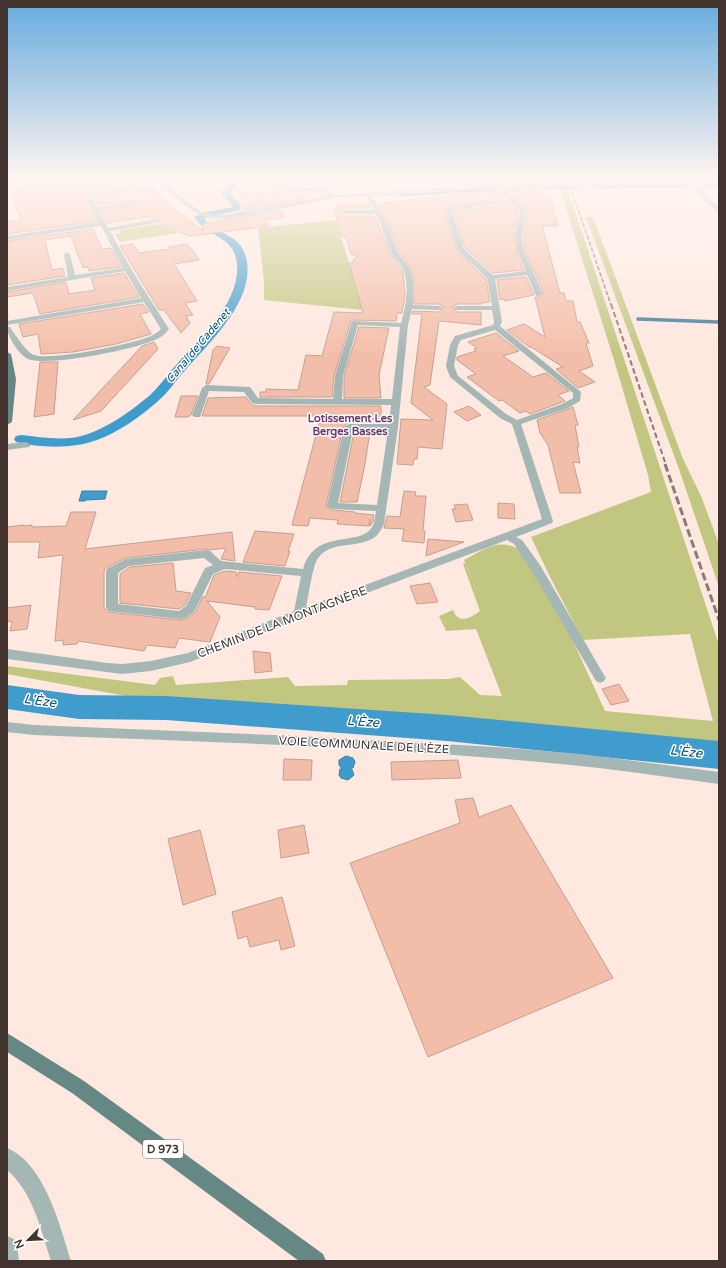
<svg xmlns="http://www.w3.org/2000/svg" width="726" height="1268" font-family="'Varela Round',sans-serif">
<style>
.built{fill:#fedacc}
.green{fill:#c1c780}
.water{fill:#419cce;stroke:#417c9e}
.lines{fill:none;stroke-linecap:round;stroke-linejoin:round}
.stream-far1{stroke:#417c9e;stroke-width:3}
.stream{stroke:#417c9e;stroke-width:3.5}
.canal{fill:#419cce;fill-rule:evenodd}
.river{fill:#419cce;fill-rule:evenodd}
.building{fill:#f3bea9;stroke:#c2a092}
.minor{fill:#a4b7b5;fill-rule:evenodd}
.major{fill:#668885;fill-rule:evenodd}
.rail-far2{stroke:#8c7a74;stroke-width:1.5;stroke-dasharray:4.5 2;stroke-linecap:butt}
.rail-far1{stroke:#8c7a74;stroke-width:2;stroke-dasharray:5.5 3;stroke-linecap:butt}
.rail{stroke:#8c7a74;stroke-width:3;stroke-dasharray:8 3.5;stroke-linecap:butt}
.labels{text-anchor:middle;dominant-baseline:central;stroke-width:3;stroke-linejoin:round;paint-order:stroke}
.far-water-label{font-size:11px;font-style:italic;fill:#085174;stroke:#fff}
.far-neighbourhood-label{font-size:11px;font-weight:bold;fill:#6e3a6a;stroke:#fff}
.shield{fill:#fff;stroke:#7b706d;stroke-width:1}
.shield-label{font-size:11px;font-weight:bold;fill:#42332e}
.street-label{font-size:12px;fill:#42332e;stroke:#fff}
.water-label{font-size:13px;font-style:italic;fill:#085174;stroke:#fff}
</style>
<rect width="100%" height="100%" fill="#fee8df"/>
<g class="built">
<path d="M 165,180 L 231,180 L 220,192 L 231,206 L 224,208 L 201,209 L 166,184 Z"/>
<path d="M 253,180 L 332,180 L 334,194 L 237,214 L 244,207 L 236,195 Z"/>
</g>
<g class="green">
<path d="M 560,189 L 568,190 L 719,645 L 719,744 L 164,703 L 7,674 L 7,666 L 155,685 L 160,678 L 173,676 L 176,685 L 288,677 L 295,686 L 347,685 L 348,680 L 448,679 L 460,677 L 480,695 L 502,696 L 476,629 L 446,631 L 439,616 L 453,610 C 459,625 470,618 480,611 L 463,564 L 465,563 L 482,604 L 464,560 C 484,550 497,538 519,549 L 573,641 L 605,711 L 713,721 L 690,634 L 583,640 L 552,581 L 531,537 L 651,492 L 648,475 L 614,360 Z"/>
<path d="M 586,217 L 593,217 L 683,459 L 701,496 L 719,544 L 719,587 L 679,469 Z"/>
<path d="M 336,220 L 363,310 L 264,300 L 264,281 L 258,228 Z"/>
<path d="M 160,224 L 178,233 L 120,242 L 115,234 L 121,233 L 119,230 Z"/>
</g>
<g class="water">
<path d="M 82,491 L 107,491 L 105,499 L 86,500 L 85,501 L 79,501 Z"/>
<path d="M 346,756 L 353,758 L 355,762 L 353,768 L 351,767 L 354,775 L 348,780 L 341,778 L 339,775 L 340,769 L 342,769 L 339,765 L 339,760 Z"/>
</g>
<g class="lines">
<g class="stream-far1">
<path d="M 590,183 L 636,181 L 719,181"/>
<path d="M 563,184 L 580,183"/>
<path d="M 702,186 L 719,186"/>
<path d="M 595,187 L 688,186"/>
<path d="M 511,189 L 581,187"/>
<path d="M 400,195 L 496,189"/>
</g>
<path class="stream" d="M 638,319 L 719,322"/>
<path class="canal" d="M 232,180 L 241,180 L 230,193 L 241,205 L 240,210 L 204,218 C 216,237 242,231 247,262 C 253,302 210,342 186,369 C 176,380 169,392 158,401 C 140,417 119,432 97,440 C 73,449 41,448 16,442 L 14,439 L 16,436 L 21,435 C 42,437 67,442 88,434 C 110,426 131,411 149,396 C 160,386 168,374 177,364 C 201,338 245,298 236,258 C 231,236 206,236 194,217 L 205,212 L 233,207 L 221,193 Z"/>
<path class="river" d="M 7,685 L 79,695 L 166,696 L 447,715 L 719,741 L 719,769 L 447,741 L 166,720 L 79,719 L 7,709 Z"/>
</g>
<g class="building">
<path d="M 24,180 L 77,180 L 83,196 L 97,221 L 7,234 L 7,222 L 21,220 L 11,196 L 21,186 Z"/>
<path d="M 106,180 L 106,183 L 140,181 L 147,187 L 133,189 L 130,192 L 130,193 L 134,195 L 154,192 L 203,231 L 202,224 L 280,210 L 285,217 L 264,220 L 269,226 L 192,236 L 184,234 L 159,223 L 160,221 L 156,218 L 151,218 L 148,217 L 107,223 L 101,211 L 134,207 L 138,204 L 134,201 L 98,205 L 94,197 L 122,194 L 126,191 L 122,188 L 91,191 L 86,182 Z"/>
<path d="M 481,180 L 522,180 L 542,181 L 542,183 L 483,184 Z"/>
<path d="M 270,184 L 283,184 L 286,188 L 282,191 L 283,194 L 302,194 L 303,199 L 242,210 L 245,205 L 240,194 L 270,192 Z"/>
<path d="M 544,189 L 547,197 L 550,197 L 558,226 L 543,226 L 544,229 L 543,229 L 560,293 L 564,293 L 566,301 L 573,301 L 577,322 L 580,322 L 589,343 L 586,343 L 593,366 L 579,371 L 595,382 L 578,388 L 556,369 L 563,367 L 531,347 L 529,347 L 507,330 L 524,324 L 545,337 L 535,297 L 540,297 L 544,293 L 524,250 L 524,236 L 527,208 L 515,198 L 510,191 L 504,192 L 505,198 L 450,206 L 445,211 L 457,250 L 486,279 L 490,302 L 482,303 L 482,304 L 457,304 L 452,307 L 457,312 L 481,312 L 481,325 L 439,321 L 430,385 L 424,387 L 447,404 L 442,449 L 418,447 L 417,459 L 414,459 L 413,465 L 397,464 L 401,419 L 433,420 L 411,403 L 422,314 L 412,314 L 413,311 L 439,312 L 444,307 L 439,304 L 414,304 L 414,280 L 410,267 L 398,251 L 389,224 L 378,204 L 437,196 L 486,193 L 485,191 Z"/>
<path d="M 369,204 L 371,208 L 345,208 L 341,212 L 345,216 L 375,216 L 390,253 L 401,268 L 403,274 L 405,295 L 402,313 L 397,313 L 396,321 L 351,320 L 334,376 L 332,397 L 260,397 L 260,392 L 266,392 L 266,389 L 298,390 L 306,355 L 322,356 L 334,312 L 363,313 L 349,263 L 354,263 L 353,260 L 358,256 L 351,254 L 346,237 L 342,237 L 334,211 L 338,211 L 337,206 Z"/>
<path d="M 510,204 L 518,211 L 515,236 L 516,250 L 524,270 L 493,273 L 465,248 L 454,212 Z"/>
<path d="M 93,229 L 102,249 L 111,248 L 121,267 L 89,271 L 88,267 L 83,268 L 71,236 L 45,240 L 52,270 L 63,268 L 65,276 L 7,285 L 7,241 Z"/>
<path d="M 133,244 L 139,253 L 170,249 L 169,247 L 187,244 L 194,252 L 199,260 L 174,264 L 197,301 L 185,303 L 193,315 L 186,316 L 190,323 L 181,333 L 164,310 L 159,310 L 120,246 Z"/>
<path d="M 124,273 L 139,297 L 40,314 L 33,293 L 7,297 L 7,292 L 66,282 L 69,294 L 95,290 L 91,278 Z"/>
<path d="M 526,277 L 534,295 L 505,301 L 504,299 L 500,300 L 497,280 Z"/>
<path d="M 143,304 L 149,312 L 140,314 L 151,334 L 116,344 L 73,352 L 41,354 L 38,334 L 23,337 L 19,324 Z"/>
<path d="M 359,327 L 389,328 L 379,375 L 381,398 L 344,398 L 344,376 Z"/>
<path d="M 496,333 L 519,351 L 503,356 L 533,377 L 546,373 L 569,391 L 558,395 L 565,401 L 530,414 L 526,411 L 520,413 L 502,400 L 499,401 L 467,377 L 476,374 L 457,360 L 457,357 L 476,351 L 474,349 L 477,348 L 468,342 Z"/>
<path d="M 154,342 L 158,349 L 101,411 L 73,420 L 142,346 Z"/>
<path d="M 217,346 L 230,348 L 209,384 L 206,384 L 213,350 Z"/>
<path d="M 40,362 L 58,362 L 54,414 L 34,417 Z"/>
<path d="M 181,396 L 198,396 L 191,415 L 188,417 L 175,417 Z"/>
<path d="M 246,397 L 251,404 L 255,406 L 381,406 L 381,419 L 373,419 L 372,422 L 349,422 L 343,427 L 326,506 L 332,510 L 355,512 L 355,513 L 374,515 L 373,522 L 370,526 L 370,519 L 369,526 L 337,524 L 338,520 L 310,518 L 308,526 L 292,525 L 321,416 L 202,416 L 208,398 Z"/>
<path d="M 469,406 L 481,415 L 467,421 L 454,412 Z"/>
<path d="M 573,407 L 578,425 L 575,425 L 579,447 L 577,447 L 580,463 L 573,462 L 581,493 L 560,493 L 548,445 L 540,433 L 537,420 Z"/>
<path d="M 354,432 L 370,432 L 364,469 L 357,502 L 340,502 Z"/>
<path d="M 404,491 L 416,492 L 415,496 L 426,496 L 423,531 L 425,531 L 424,543 L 402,541 L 404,529 L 384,528 L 387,516 L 400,517 Z"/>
<path d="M 498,503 L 514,504 L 515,519 L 498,518 Z"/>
<path d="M 467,504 L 473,520 L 456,522 L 452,509 L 456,509 L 454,505 Z"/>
<path d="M 71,512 L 96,512 L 85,549 L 232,532 L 235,561 L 221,559 L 226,548 L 210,550 L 206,549 L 126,558 L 107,567 L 104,571 L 104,608 L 108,612 L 181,620 L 185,619 L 195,613 L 203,596 L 205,598 L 214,575 L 225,571 L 236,572 L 237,577 L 239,572 L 282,576 L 269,610 L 255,609 L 255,607 L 207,601 L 220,617 L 210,642 L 179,638 L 175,648 L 147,645 L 144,651 L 78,641 L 77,644 L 63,645 L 63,640 L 55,641 L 63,555 L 38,558 L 40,542 L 7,542 L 7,527 L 24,525 L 24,526 L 32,525 L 32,527 L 66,526 Z"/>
<path d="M 255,531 L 294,534 L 288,551 L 290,551 L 285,566 L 243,562 Z"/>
<path d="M 428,539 L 464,542 L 426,556 Z"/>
<path d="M 173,563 L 176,591 L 191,593 L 185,605 L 179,609 L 120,603 L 120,574 L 130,567 Z"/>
<path d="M 430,583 L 438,602 L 417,604 L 410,586 Z"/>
<path d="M 31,605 L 27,629 L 10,631 L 12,622 L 7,621 L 7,608 Z"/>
<path d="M 253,651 L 270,653 L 272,671 L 255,673 Z"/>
<path d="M 619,684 L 629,701 L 611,705 L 602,689 Z"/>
<path d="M 284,759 L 312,760 L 311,780 L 283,780 Z"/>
<path d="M 458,760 L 461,778 L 392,780 L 391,762 Z"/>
<path d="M 473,798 L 479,817 L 511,805 L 613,978 L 428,1057 L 350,863 L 460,823 L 455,800 Z"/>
<path d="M 304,825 L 309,853 L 281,858 L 278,830 Z"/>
<path d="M 200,830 L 216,894 L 183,905 L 168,839 Z"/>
<path d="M 282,897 L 295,946 L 281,950 L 279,940 L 250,947 L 247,936 L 238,939 L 232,912 Z"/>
</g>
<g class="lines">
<g class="minor">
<path d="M 78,180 L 84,180 L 90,193 L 122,189 L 125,191 L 122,193 L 92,196 L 97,207 L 134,202 L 137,204 L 134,206 L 99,210 L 108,228 L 156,219 L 159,221 L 156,223 L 110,231 L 131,269 L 169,329 C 166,333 162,337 157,339 C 138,349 47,367 28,359 C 19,355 7,336 7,327 L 10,327 C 15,334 26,352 34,355 C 51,361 133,344 151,336 C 155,334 158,332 161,329 L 144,302 L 7,325 L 7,321 L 141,298 L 125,271 L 7,291 L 7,287 L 68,277 L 64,254 L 67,252 L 70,254 L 75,275 L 123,268 L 101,226 L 7,240 L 7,236 L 99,222 L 84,195 Z"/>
<path d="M 159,180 L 165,180 L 165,184 L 201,212 L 209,214 L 225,215 L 327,196 L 325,191 L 284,193 L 283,192 L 286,190 L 328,187 L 331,189 L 333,195 L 490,185 L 567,184 L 568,185 L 565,187 L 490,189 L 372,196 L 388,224 L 397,252 L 409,267 L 413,280 L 413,305 L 439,306 L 443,308 L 439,310 L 412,309 L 408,325 L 398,427 L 384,524 C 382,528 379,534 375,537 C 359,549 331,540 318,558 C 312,567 309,595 306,607 L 542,519 L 512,424 L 500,418 L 450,377 L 446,366 L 450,345 L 455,336 L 493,325 L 494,322 L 492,310 L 457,310 L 453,308 L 457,306 L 492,306 L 487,278 L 458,250 L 446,211 L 450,207 L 507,199 L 505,193 L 510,192 L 514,199 L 526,209 L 522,236 L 523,250 L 543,294 L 539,296 L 536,296 L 527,275 L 495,279 L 502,322 L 500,326 L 581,392 L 580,401 L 568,408 L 521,424 L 553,521 L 552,523 L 516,537 L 522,540 L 540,565 L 604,675 L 606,678 L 604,681 L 600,683 L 596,681 L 531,570 L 514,544 L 507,540 L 303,617 L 190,662 L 151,671 L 122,674 L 7,659 L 7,649 L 107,663 L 122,664 L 151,661 L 188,653 L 294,611 L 301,576 L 225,569 L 213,574 L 194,612 L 185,618 L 181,619 L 108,611 L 106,608 L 106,571 L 108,568 L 126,559 L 206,550 L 210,551 L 221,561 L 303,569 C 316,525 365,550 374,523 C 375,520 375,515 376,511 L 332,509 L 327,506 L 344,427 L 349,424 L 389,424 L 391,405 L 255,404 L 252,403 L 244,392 L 209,391 L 200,417 L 194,417 L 192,415 L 202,388 L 206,385 L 250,387 L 258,398 L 333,399 L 335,376 L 352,321 L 401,323 C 406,306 410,284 402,267 C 399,262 393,257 391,252 C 385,240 383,226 376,214 L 345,214 L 342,212 L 345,210 L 374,210 L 366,196 L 337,198 L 225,219 L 209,218 L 197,214 L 160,186 ZM 510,202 L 520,210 L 516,236 L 517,250 L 526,271 L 493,275 L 464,249 L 452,211 ZM 358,325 L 400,327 L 392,399 L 342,399 L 343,376 ZM 495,330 L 573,393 L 573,398 L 562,404 L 517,420 L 506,414 L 458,376 L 454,366 L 458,345 L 461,340 ZM 353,430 L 388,430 L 377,505 L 338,503 ZM 204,558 L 213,565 L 205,568 L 186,606 L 179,611 L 118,604 L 118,573 L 129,566 Z"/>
<path d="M 719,181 L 719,185 L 697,185 L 719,208 L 719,213 L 702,198 L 691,185 L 575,187 L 572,185 L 575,183 Z"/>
<path d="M 157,187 L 160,189 L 159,190 L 134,194 L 131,192 L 134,190 Z"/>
<path d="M 26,442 L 31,445 L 29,447 L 7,450 L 7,444 Z"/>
<path d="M 7,722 L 34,725 L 298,736 L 495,747 L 581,754 L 719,772 L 719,784 C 667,777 614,769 561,764 C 386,747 210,742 34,735 L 7,732 Z"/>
<path d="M 7,1148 C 45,1164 60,1226 71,1261 L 51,1261 C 41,1230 33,1192 7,1170 Z"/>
<path d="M 7,1236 L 14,1239 L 17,1246 L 19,1261 L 7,1261 Z"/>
</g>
<g class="major">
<path d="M 7,352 L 11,354 L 16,379 L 12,422 L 7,425 Z"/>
<path d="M 7,1033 L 84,1081 L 323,1254 L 326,1261 L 299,1261 L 72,1093 L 7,1052 Z"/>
</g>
<path class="rail-far2" d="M 568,180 L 611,305"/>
<path class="rail-far1" d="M 611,304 L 666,465"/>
<path class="rail" d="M 665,464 L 719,620"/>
</g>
<linearGradient id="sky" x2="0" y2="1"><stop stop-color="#65aade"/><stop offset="0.5" stop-color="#fff5f1"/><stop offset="1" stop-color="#fff5f1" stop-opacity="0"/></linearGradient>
<rect width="726" height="358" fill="url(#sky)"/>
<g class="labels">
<g class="far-water-label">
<text transform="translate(198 346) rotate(-50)">Canal de Cadenet</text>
</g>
<g class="far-neighbourhood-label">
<text x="350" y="418">Lotissement Les<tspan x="350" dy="13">Berges Basses</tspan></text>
</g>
<rect class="shield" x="143" y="1140" width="40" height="18" rx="3"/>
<g class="shield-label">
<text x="163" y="1149">D 973</text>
</g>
<g class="street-label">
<text transform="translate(282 622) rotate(-21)">CHEMIN DE LA MONTAGNÈRE</text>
<text transform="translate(364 745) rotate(3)">VOIE COMMUNALE DE L'ÈZE</text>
</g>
<g class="water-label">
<text transform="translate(40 701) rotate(8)">L'Èze</text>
<text transform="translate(363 722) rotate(4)">L'Èze</text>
<text transform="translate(686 752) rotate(6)">L'Èze</text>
</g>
</g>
<rect width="726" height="1268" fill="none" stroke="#42332e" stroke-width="16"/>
<g transform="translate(28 1240) rotate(246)" stroke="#ffffff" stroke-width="3" paint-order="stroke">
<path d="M0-3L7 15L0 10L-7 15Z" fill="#42332e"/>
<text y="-6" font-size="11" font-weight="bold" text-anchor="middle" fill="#42332e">N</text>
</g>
</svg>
